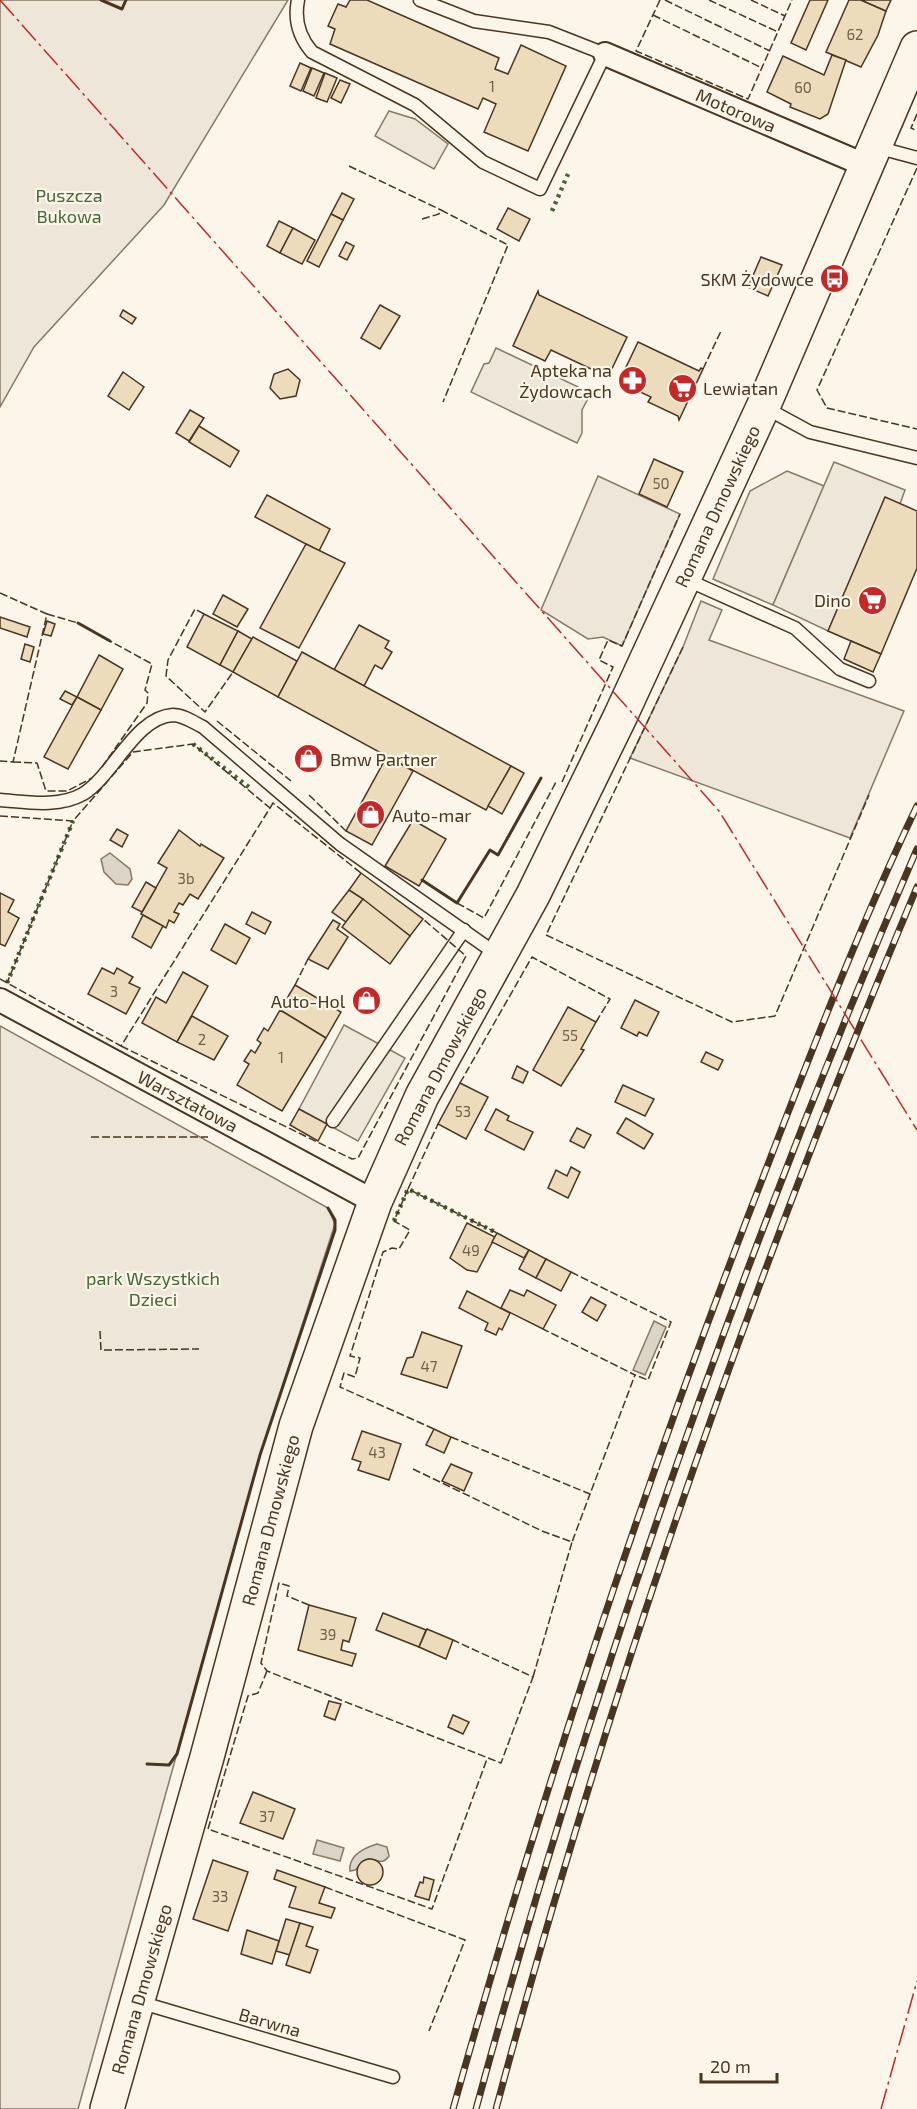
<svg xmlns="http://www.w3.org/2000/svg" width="917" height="2109" font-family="'Exo 2',sans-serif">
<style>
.green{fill:#ede6d9;stroke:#887966;stroke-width:1.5}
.parking{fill:#ede7d9;stroke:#887966;stroke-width:1.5}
.water{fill:#dcd4c6;stroke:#887966;stroke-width:1.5}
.building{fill:#ecdcbc;stroke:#4a3520;stroke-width:1.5}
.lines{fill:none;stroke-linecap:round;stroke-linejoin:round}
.lane-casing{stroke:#4a3520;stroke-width:15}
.street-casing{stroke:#4a3520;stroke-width:26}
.primary-casing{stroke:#4a3520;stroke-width:36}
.lane{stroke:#fbf6e9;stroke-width:12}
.street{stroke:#fbf6e9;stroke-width:22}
.primary{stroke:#fbf6e9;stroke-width:33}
.rail-casing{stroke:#4a3520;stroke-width:7}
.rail{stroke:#fbf6e9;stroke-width:4.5;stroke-dasharray:14;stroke-linecap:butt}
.hedge{stroke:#436837;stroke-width:4.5;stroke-dasharray:3 4.5;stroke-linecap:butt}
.fence{stroke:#4a3520;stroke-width:1.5;stroke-dasharray:8 3;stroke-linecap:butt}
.wall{stroke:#4a3520;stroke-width:3}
.power{stroke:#c62828;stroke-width:1.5;stroke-dasharray:21 4.5 3 4.5;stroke-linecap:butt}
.labels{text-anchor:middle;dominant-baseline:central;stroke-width:4.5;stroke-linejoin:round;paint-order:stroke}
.number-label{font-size:15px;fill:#725f47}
.street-label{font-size:18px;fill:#4a3520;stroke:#fbf6e9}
.park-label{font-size:18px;fill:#436837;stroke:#fbf6e9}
.poi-label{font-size:18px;fill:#4a3520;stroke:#fbf6e9;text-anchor:end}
</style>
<rect width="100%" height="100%" fill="#fbf6e9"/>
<g class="green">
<path d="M 0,0 L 288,0 L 164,205 L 34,347 L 0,407 Z"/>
<path d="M 389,111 L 415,119 L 448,144 L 434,169 L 375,136 Z"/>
<path d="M 787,471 L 824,486 L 773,605 L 713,579 L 750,491 Z"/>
<path d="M 598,476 L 680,514 L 622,646 L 603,637 L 588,639 L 541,610 Z"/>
<path d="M 701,601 L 722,610 L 709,640 L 904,711 L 850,838 L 630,758 L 683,647 Z"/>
<path d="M 0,1026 L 328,1208 L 335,1224 L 260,1455 L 78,2109 L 0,2109 Z"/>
</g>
<g class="parking">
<path d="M 496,348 L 591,393 L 582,410 L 582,433 L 577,443 L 471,392 L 484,364 L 489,363 Z"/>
<path d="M 834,462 L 905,490 L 900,504 L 885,498 L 828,631 L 773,605 Z"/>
<path d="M 344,1025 L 405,1058 L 358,1141 L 299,1109 Z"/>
</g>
<g class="water">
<path d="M 110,853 L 130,869 L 132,879 L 128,885 L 116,884 L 104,872 L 101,859 Z"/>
<path d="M 654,1321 L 666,1327 L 645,1375 L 633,1370 Z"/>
<path d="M 317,1840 L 344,1848 L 340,1861 L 313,1854 Z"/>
<path d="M 377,1844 L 387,1847 L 389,1856 C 382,1866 378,1859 368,1859 L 355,1870 L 350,1871 C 348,1856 364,1848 377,1844 Z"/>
</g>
<g class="building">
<path d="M 350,0 L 367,0 L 499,58 L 495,69 L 508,74 L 521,45 L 566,66 L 528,151 L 484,132 L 496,104 L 483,98 L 478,109 L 330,44 L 335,29 L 328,26 L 338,4 L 346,7 Z"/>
<path d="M 810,0 L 828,0 L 806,50 L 791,43 Z"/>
<path d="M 849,0 L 861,0 L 886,11 L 878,35 L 861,67 L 826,52 Z"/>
<path d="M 861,0 L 891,0 L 886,11 Z"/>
<path d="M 832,55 L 846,60 L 828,114 L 820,119 L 790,107 L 791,104 L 767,92 L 783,56 L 824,75 Z"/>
<path d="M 300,63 L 311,68 L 301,91 L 290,86 Z"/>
<path d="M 312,68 L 324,73 L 314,96 L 303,91 Z"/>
<path d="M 325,73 L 337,78 L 327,102 L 316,98 Z"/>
<path d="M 340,80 L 350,84 L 341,103 L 331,98 Z"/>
<path d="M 342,193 L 354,199 L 343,220 L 331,214 Z"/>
<path d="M 508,208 L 530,219 L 519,241 L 497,229 Z"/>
<path d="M 331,214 L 343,220 L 319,267 L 307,261 Z"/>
<path d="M 279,221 L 293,228 L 280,253 L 267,246 Z"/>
<path d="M 293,228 L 315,240 L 302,264 L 280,253 Z"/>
<path d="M 346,242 L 354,246 L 347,260 L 339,256 Z"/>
<path d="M 761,257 L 782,265 L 768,296 L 748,287 Z"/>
<path d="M 538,291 L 539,295 L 627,337 L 608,377 L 551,350 L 545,361 L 513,346 Z"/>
<path d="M 380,305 L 400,316 L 380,349 L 361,338 Z"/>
<path d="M 123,310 L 136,318 L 132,324 L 120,316 Z"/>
<path d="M 638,342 L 699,371 L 701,368 L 703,369 L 679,420 L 678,416 L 648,402 L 651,397 L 619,382 Z"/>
<path d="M 288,369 L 300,380 L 296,396 L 280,399 L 270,388 L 274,374 Z"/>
<path d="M 123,372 L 144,387 L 129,410 L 108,396 Z"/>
<path d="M 190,410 L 204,418 L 189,441 L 176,433 Z"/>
<path d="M 199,426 L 239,451 L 230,467 L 189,442 Z"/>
<path d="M 654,459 L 683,472 L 667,507 L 639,494 Z"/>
<path d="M 267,495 L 330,529 L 319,551 L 255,517 Z"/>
<path d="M 885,497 L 917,511 L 917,568 L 881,654 L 828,631 Z"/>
<path d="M 306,544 L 345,563 L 299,648 L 260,628 Z"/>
<path d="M 223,595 L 248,609 L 237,627 L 213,614 Z"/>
<path d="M 204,614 L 238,631 L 220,665 L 187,647 Z"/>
<path d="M 0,617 L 30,627 L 27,637 L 0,628 Z"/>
<path d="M 47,621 L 55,624 L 51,636 L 43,634 Z"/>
<path d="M 359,625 L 389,641 L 385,648 L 392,652 L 382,669 L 375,665 L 364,686 L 334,670 Z"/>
<path d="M 238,631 L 252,639 L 233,672 L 220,665 Z"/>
<path d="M 253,637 L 297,661 L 278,697 L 233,672 Z"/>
<path d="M 851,641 L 881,654 L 873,672 L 844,659 Z"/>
<path d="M 25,644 L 34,647 L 30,662 L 21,659 Z"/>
<path d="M 302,652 L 511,766 L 486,810 L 278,697 Z"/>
<path d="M 99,655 L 123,669 L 101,710 L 77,697 Z"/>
<path d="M 65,691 L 77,697 L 72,705 L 60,699 Z"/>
<path d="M 77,697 L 101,710 L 68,769 L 44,757 Z"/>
<path d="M 387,756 L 413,771 L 372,845 L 346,831 Z"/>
<path d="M 511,766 L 524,773 L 502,814 L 488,806 Z"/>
<path d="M 413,820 L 446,839 L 419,886 L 385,866 Z"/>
<path d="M 117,829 L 128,835 L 122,847 L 110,840 Z"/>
<path d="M 179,830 L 200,846 L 201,844 L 224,858 L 198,899 L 190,894 L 183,905 L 179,903 L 174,912 L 179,914 L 174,923 L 169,920 L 166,928 L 141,914 L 167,868 L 158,863 Z"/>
<path d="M 361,873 L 423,919 L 410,936 L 349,890 Z"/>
<path d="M 146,882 L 156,888 L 142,912 L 132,907 Z"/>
<path d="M 349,890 L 363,899 L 346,922 L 332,912 Z"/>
<path d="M 0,893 L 14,900 L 8,912 L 19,918 L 5,946 L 0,944 Z"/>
<path d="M 363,899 L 410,936 L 390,964 L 342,927 Z"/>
<path d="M 252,912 L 271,922 L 265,934 L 246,924 Z"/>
<path d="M 143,915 L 163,926 L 151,948 L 132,937 Z"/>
<path d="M 333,920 L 340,924 L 337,929 L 348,937 L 328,969 L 308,959 Z"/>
<path d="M 225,924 L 250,938 L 236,964 L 211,950 Z"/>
<path d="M 102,968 L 114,974 L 117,968 L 133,977 L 129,983 L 140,988 L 126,1014 L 88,994 Z"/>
<path d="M 183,972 L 208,986 L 177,1042 L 142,1023 L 156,997 L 166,1003 Z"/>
<path d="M 295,985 L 341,1012 L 326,1038 L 280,1010 Z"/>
<path d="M 635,1000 L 659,1012 L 647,1036 L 639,1032 L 637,1036 L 621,1028 Z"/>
<path d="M 568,1007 L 596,1022 L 581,1049 L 584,1050 L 561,1086 L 533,1070 Z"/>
<path d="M 280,1010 L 326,1038 L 282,1111 L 237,1085 L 249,1064 L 244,1061 L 251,1050 L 255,1053 L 261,1043 L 257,1040 L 264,1028 L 268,1031 Z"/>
<path d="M 192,1016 L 228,1036 L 214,1060 L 177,1042 Z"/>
<path d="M 706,1052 L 723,1060 L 718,1070 L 701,1062 Z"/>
<path d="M 517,1066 L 528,1072 L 523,1083 L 512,1078 Z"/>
<path d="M 460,1083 L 488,1097 L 466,1139 L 438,1124 Z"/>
<path d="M 623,1085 L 654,1099 L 645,1116 L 615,1102 Z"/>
<path d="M 299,1109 L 327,1124 L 318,1141 L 290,1125 Z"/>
<path d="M 496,1109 L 509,1116 L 507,1120 L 533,1132 L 524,1150 L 485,1130 Z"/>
<path d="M 626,1118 L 653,1134 L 644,1149 L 617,1133 Z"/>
<path d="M 577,1128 L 591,1135 L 584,1148 L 570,1141 Z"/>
<path d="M 571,1167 L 580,1172 L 568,1198 L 548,1188 L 556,1170 L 567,1176 Z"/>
<path d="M 467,1223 L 495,1237 L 477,1272 L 467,1270 L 450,1258 Z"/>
<path d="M 497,1233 L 529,1250 L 524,1258 L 492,1242 Z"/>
<path d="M 529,1250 L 546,1259 L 536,1278 L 519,1269 Z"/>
<path d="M 546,1259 L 571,1272 L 561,1291 L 536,1278 Z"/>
<path d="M 510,1290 L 524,1296 L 527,1290 L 556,1305 L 543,1329 L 501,1308 Z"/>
<path d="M 467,1291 L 510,1313 L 502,1330 L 499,1328 L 496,1335 L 485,1330 L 488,1323 L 459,1308 Z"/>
<path d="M 591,1297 L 606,1305 L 597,1321 L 582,1312 Z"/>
<path d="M 422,1332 L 462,1346 L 447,1388 L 401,1374 L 407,1358 L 413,1357 Z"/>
<path d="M 434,1429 L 451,1437 L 444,1453 L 426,1445 Z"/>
<path d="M 362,1431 L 401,1444 L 389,1480 L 358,1470 L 361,1462 L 352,1459 Z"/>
<path d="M 451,1464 L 472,1473 L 464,1491 L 442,1481 Z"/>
<path d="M 309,1605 L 356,1618 L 349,1642 L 343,1640 L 341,1650 L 356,1654 L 352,1666 L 298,1650 Z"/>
<path d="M 383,1613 L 426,1630 L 419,1647 L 376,1630 Z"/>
<path d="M 427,1629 L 453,1640 L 446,1659 L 419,1647 Z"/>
<path d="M 329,1701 L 341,1704 L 335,1720 L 324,1716 Z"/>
<path d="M 453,1715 L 469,1722 L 463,1734 L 448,1727 Z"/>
<path d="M 253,1792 L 295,1809 L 283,1839 L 240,1823 Z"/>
<circle cx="370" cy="1872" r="13"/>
<path d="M 213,1860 L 248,1872 L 228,1931 L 193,1919 Z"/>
<path d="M 277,1870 L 325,1887 L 319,1903 L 335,1908 L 331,1918 L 289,1907 L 296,1887 L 274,1879 Z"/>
<path d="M 424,1877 L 434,1880 L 429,1900 L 415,1896 L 420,1882 L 423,1883 Z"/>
<path d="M 286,1919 L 300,1923 L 290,1955 L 276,1951 Z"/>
<path d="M 300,1923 L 313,1927 L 306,1946 L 318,1950 L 310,1973 L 286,1965 Z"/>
<path d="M 247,1930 L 279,1941 L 272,1964 L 241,1954 Z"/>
</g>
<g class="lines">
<defs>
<g id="lane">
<path d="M 298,0 C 294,20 299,37 312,52 L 415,105 L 483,162 L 540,189 L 605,54 L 549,32 L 474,21 L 420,0"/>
<path d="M 876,147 L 917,158"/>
<path d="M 764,407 L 810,432 L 917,458"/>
<path d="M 685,579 L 795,628 L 840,669 L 869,681"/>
<path d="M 0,800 C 27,802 58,808 83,794 C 113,776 135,717 173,715 C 183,715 193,722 203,727 L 340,844 L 498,955"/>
<path d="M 333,1121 L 464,930"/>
<path d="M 139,2002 L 393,2077"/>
</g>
<g id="street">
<path d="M 605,54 L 867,166"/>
<path d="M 0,1000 L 375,1202"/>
</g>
<path id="primary" d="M 107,2109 L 207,1757 L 296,1426 L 375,1202 L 422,1096 L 533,895 L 620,717 L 763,407 L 917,48"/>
</defs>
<use href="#lane" class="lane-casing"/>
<use href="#street" class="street-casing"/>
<use href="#primary" class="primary-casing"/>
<use href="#lane" class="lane"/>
<use href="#street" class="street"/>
<use href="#primary" class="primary"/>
<defs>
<g id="rail">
<path d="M 453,2109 C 537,1810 634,1514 745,1224 C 799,1084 852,942 917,806"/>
<path d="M 476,2109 C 593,1679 741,1258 917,849"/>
<path d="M 496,2109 C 608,1692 750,1285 917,887"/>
</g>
</defs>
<use href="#rail" class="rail-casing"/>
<use href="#rail" class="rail"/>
<g class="hedge">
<path d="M 552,211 L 568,174"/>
<path d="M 193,744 L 250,788"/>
<path d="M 7,983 L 73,821"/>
<path d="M 394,1221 L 408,1189 L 497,1233"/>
</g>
<g class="fence">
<path d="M 660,0 L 636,51 L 748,99 L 792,0"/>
<path d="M 665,0 L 770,51"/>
<path d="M 709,0 L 778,32"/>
<path d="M 751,0 L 785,16"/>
<path d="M 653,15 L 762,68"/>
<path d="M 917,114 L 911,128 L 917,131"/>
<path d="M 349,166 L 441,210"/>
<path d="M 917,168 L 817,390 L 827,408 L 917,429"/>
<path d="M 422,219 L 439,214 L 441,210 L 508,245 L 443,402"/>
<path d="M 703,369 L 721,331"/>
<path d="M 0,593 L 47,614 L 13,762 L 0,761"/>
<path d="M 47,614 L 78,623"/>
<path d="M 204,614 L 195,609 L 168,660 L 166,676 L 205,712 L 233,672"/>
<path d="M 683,647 L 546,935 L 732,1022 L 775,1016 L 869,795"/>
<path d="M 217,721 L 291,781"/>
<path d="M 13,762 L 37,763 L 46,791 L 67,791 L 92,778"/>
<path d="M 102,767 L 147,703 L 148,693 L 145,690 L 152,664 L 110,641"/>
<path d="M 562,782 L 613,667 L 599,660 L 608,640 L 622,646 L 680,514"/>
<path d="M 309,795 L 346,831"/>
<path d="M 270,808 L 273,803 L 361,873"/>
<path d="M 0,816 L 73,821 L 7,983"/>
<path d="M 457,903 L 484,918 L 556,782"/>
<path d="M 0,979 L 121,1046 L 270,808 L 193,744 L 133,752 L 73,821"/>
<path d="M 295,985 L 308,959"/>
<path d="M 121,1046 L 352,1159 L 358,1158 L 466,956 L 423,919"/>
<path d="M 460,1083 L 532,957 L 610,999 L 596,1022"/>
<path d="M 91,1137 L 208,1137"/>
<path d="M 408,1189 L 438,1124"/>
<path d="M 571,1272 L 671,1322 L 648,1380 L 635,1375"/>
<path d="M 100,1331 L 101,1350 L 199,1349"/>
<path d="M 434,1429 L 340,1387 L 344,1373 L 355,1377 L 360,1358 L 350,1356 L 383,1252 L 392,1248 L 399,1249 L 410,1230 L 394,1221 L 408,1189 L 497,1233"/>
<path d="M 451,1437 L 590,1494 L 635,1375 L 543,1329"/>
<path d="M 413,1469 L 542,1531 L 572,1542 L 590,1494"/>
<path d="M 309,1605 L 287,1596 L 289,1586 L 279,1583 L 261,1663 L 267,1671 L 501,1763 L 533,1677 L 453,1640"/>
<path d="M 267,1671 L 258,1693 L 248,1696 L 208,1829 L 432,1909 L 487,1759"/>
<path d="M 533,1677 L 572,1542"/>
<path d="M 325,1887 L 465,1940 L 429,2031"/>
</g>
<g class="wall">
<path d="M 101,0 L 122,9 L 126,0"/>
<path d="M 78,623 L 110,641"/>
<path d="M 422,880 L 457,903 L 490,850 L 498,855 L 541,778"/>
<path d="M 147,1764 L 169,1765 L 177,1754 L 260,1455 L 335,1230 L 335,1220 L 328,1208"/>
</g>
<g class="power">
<path d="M 0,0 L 719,811 L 917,1130"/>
<path d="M 881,2109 L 917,1981"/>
</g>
</g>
<defs>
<symbol id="bus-disc" viewBox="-11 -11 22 22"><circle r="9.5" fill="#c62828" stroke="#fbf6e9"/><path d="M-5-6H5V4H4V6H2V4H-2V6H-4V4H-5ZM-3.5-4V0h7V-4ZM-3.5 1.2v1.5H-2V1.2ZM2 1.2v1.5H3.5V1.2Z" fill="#fff"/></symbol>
<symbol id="pharmacy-disc" viewBox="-11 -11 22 22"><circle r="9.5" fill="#c62828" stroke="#fbf6e9"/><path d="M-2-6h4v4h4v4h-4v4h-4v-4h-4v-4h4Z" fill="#fff"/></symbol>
<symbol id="supermarket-disc" viewBox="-11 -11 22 22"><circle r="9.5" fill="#c62828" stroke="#fbf6e9"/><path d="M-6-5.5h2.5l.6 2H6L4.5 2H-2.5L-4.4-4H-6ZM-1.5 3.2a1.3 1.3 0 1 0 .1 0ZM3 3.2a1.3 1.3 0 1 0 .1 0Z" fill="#fff"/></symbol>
<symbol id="shop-disc" viewBox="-11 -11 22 22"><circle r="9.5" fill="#c62828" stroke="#fbf6e9"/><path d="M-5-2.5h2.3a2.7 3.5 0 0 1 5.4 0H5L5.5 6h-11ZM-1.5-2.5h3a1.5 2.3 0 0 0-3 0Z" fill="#fff"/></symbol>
</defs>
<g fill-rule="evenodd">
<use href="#bus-disc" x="818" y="262" width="33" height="33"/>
<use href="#pharmacy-disc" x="616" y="364" width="33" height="33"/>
<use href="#supermarket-disc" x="666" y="372" width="33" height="33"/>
<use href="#supermarket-disc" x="856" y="584" width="33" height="33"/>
<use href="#shop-disc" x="292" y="742" width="33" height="33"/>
<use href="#shop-disc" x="354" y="798" width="33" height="33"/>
<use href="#shop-disc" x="350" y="984" width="33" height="33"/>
</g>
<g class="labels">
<g class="number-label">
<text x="855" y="34">62</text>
<text x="492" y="86">1</text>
<text x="803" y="87">60</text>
<text x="661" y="483">50</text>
<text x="186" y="878">3b</text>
<text x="114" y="991">3</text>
<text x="570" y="1035">55</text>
<text x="202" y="1039">2</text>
<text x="281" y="1057">1</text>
<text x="463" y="1111">53</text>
<text x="471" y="1250">49</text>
<text x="429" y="1366">47</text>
<text x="377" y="1452">43</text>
<text x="328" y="1634">39</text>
<text x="267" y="1816">37</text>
<text x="220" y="1896">33</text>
</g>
<g class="street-label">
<text transform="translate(736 110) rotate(23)">Motorowa</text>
<text transform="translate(717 506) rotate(-65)">Romana Dmowskiego</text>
<text transform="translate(440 1066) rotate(-62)">Romana Dmowskiego</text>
<text transform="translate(188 1101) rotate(28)">Warsztatowa</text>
<text transform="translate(270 1520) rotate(-75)">Romana Dmowskiego</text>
<text transform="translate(141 1989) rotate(-74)">Romana Dmowskiego</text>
<text transform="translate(270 2022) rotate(16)">Barwna</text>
</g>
<g class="park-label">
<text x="69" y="195">Puszcza<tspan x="69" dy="21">Bukowa</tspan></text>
<text x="153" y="1278">park Wszystkich<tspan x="153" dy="21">Dzieci</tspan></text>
</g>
<g class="poi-label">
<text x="814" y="279">SKM Żydowce</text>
<text x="612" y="370">Apteka na<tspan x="612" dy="21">Żydowcach</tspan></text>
<text x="703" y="388" text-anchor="start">Lewiatan</text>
<text x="851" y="600">Dino</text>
<text x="330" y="759" text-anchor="start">Bmw Partner</text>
<text x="392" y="815" text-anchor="start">Auto-mar</text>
<text x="345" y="1001">Auto-Hol</text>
</g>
</g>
<path d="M701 2073v9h76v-9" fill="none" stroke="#4a3520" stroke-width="3"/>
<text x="710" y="2073" font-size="18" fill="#4a3520" stroke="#fbf6e9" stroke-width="4.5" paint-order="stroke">20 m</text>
</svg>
